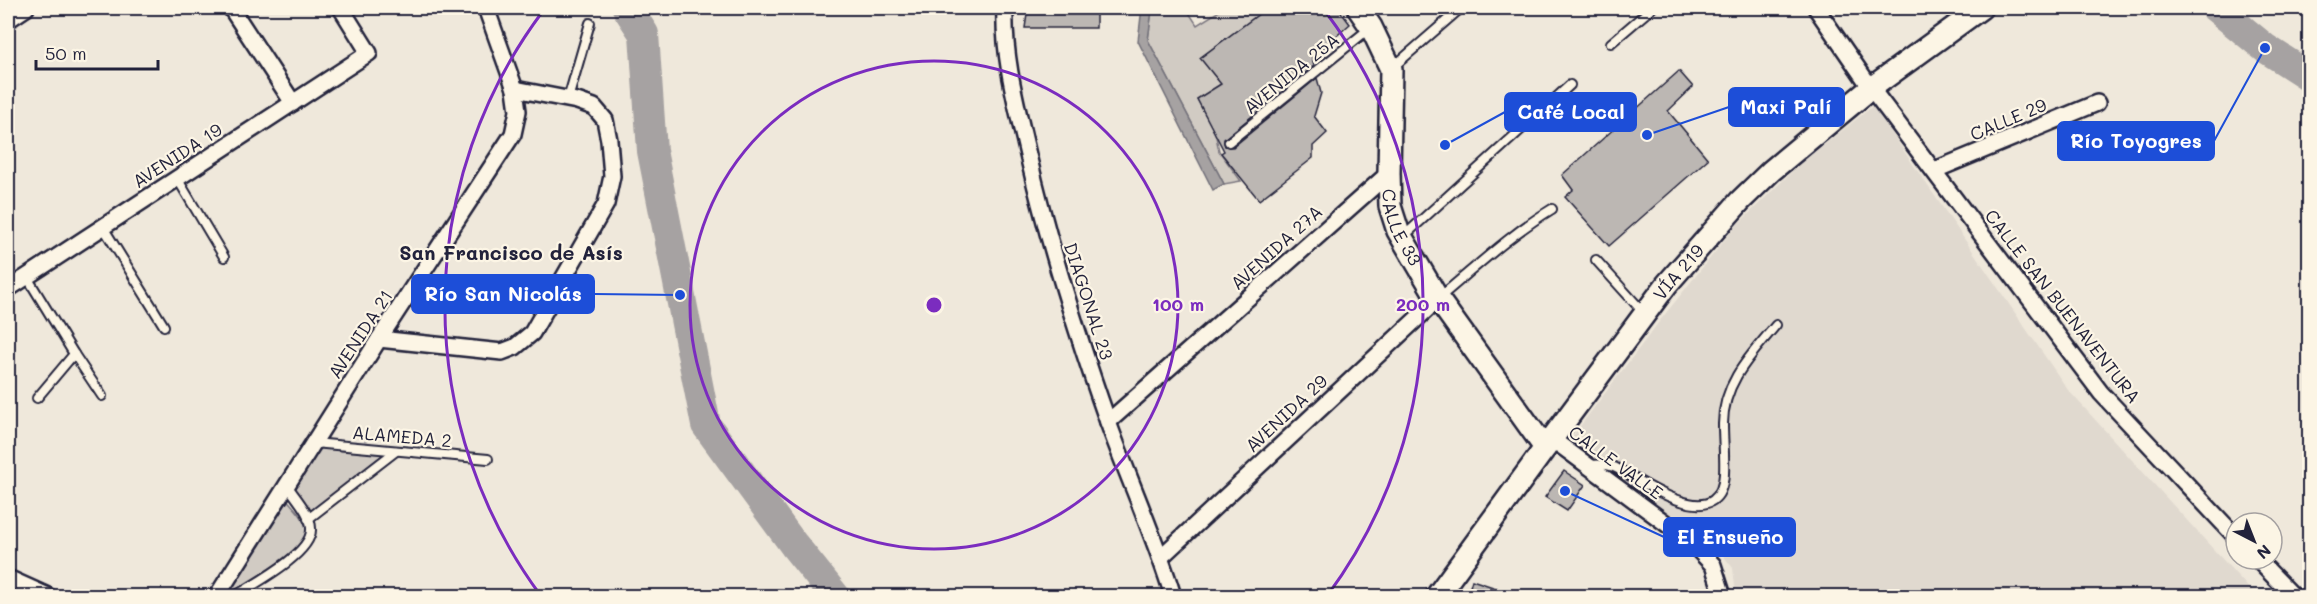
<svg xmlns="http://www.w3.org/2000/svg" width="2317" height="604" font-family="Mali,sans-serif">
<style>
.built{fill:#e0d9cf}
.green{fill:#d1cbc3;stroke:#7a767f;stroke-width:1.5}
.water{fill:#a6a2a2;stroke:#716f79;stroke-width:1.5}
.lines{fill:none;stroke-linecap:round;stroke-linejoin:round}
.river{stroke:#a6a2a2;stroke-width:30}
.building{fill:#bcb7b3;stroke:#22223b;stroke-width:1.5}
.lane-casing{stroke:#22223b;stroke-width:12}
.street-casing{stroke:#22223b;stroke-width:20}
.secondary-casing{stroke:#22223b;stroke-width:26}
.lane{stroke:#fcf5e5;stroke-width:8}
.street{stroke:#fcf5e5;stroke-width:15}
.secondary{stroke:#fcf5e5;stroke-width:21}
.ring{fill:none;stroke:#7b2cbf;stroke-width:3}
.labels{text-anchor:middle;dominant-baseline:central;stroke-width:4.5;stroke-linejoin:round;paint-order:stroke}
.street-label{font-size:18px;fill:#22223b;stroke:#fcf5e5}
.neighbourhood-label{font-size:20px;font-weight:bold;fill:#22223b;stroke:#fcf5e5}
.centre{fill:#7b2cbf;stroke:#fcf5e5;stroke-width:3}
.ring-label{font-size:18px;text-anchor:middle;font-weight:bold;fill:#7b2cbf;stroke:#fcf5e5;stroke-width:4.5;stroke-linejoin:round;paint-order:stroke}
.leader{fill:none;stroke:#1d4ed8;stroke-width:2}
.callout-dot{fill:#1d4ed8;stroke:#fcf5e5;stroke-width:2}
.callout{fill:#1d4ed8;stroke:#1d4ed8;stroke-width:2}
.callout-label{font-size:20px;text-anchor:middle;font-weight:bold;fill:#fff}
</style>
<rect width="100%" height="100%" fill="#efe8db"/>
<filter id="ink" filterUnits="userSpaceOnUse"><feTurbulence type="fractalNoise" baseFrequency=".0167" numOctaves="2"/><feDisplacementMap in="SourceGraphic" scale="12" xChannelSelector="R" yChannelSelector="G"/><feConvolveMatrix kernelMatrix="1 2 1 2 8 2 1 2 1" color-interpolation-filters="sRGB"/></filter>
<g filter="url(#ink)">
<path class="built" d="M 1873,106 L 2068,390 L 2256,596 L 1736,596 L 1733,568 L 1707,535 L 1660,509 L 1568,442 L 1662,318 L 1735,227 L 1800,164 Z"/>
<g class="green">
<path d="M 1151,8 L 1186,8 L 1197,25 L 1224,8 L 1267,8 L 1200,58 L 1221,84 L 1197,99 L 1215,132 L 1219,151 L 1241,181 L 1224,184 L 1148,40 L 1152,10 Z"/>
<path d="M 316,447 L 385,453 L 310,512 L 292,486 Z"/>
<path d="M 285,497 C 292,506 304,516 306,528 C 309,550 245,585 228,596 L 221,596 Z"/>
</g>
<path class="water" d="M 1142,8 L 1151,8 L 1152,10 L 1148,40 L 1224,184 L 1213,190 L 1138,41 Z"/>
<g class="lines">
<g class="river">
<path d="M 627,8 L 644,34 L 652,151 L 706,425 L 794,545 L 835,596"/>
<path d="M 2216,8 L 2265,48 L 2307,75 L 2310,74"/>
</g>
</g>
<g class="building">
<path d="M 1028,8 L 1096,8 L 1096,28 L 1025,28 Z"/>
<path d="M 1267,8 L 1338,8 L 1350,24 L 1312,58 L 1314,66 L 1224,139 L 1225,146 L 1233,147 L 1317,78 L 1321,93 L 1314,116 L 1327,133 L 1313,146 L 1313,158 L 1259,200 L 1221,153 L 1224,151 L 1197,99 L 1221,84 L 1200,58 Z"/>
<path d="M 1679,71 L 1693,87 L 1668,111 L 1708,159 L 1609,246 L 1565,197 L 1573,190 L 1562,175 Z"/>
<path d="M 1564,471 L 1585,485 L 1567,511 L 1545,497 Z"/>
<path d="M 1472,580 L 1514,594 L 1513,597 L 1467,597 Z"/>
</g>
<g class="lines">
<defs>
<g id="lane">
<path d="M 1611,43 L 1652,8"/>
<path d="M 1392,68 L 1461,8"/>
<path d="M 568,99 L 590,23"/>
<path d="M 1229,142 L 1370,28"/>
<path d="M 177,178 L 224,257"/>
<path d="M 103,227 L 164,326"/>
<path d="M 1404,236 L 1570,85"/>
<path d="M 1596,260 L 1644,313"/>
<path d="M 27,277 L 74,354 L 102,396"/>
<path d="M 1440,297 C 1477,266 1511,234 1552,209"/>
<path d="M 37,398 L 74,354"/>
<path d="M 314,443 L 488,459"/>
<path d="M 1591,465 C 1599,464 1606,464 1614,467 C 1640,479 1720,540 1724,474 C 1725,458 1723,441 1723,424 C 1723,383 1751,355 1776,325"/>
<path d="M 308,519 L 396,451"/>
<path d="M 235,596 C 254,584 311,554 311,530 C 312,515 295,497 287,485"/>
</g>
<g id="street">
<path d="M 231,8 L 293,103"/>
<path d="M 1005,8 C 1003,57 1017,107 1028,155 C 1049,245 1077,334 1108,422 C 1129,480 1155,537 1173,596"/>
<path d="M 1816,8 L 1871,88 L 2101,393 L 2236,537"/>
<path d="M 8,20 L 26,8"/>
<path d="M 1935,170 L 2097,103"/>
<path d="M 8,289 L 369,53 L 341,8"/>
<path d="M 379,339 L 502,352 L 515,347 L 532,333 L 606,204 L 612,176 L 609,140 L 605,120 L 594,107 L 577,101 L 515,89"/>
<path d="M 1108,422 L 1389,173"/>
<path d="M 1552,439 L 1691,542 L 1713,565 L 1723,596"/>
<path d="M 1161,557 L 1438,299"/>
<path d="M 2257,559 L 2293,596"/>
<path d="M 8,578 L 48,596"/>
<path d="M 217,596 L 379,339 L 513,134 L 518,111 L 515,89 L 486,8"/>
</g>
<g id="secondary">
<path id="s1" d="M 1358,8 L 1371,27 L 1391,69 L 1389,173 L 1390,206 L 1398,231 L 1438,299 L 1545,448"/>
<path id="s2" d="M 1437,596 L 1545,448 L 1667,284 L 1740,201 L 1771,171 L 1871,88 L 1981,8"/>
</g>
</defs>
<use href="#lane" class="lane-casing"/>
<use href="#street" class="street-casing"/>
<use href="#secondary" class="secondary-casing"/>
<use href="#lane" class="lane"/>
<use href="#street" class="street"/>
<use href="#secondary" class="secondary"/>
</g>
</g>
<g class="ring">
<circle cx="934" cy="305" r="244"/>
<path d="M541 596A489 489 0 0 1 543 11M1325 11A489 489 0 0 1 1327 596"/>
</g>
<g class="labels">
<g class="street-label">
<text transform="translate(1291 73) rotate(-39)">AVENIDA 25A</text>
<text transform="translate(2008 119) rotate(-23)">CALLE 29</text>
<text transform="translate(177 155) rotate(-33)">AVENIDA 19</text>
<text stroke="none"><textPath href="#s1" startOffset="230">CALLE 33</textPath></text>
<text transform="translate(1276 247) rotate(-42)">AVENIDA 27A</text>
<text stroke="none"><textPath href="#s2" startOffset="404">VÍA 219</textPath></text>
<text transform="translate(1089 301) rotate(72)">DIAGONAL 23</text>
<text transform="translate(2063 306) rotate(52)">CALLE SAN BUENAVENTURA</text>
<text transform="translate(360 334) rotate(-57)">AVENIDA 21</text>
<text transform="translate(1286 413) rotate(-43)">AVENIDA 29</text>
<text transform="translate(402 436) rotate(5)">ALAMEDA 2</text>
<text transform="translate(1616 462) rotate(36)">CALLE VALLE</text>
</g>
<g class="neighbourhood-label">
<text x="511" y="252">San Francisco de Asís</text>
</g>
</g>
<circle cx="934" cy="305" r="9" class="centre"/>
<g class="ring-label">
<text x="1178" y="311">100 m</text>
<text x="1423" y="311">200 m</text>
</g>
<path class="leader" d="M1647 135L1729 107M1445 145L1505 112M2265 48L2214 141M680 295L594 294M1565 491L1664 537"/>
<g class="callout-dot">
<circle cx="1647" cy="135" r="6"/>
<circle cx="1445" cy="145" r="6"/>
<circle cx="2265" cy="48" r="6"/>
<circle cx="680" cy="295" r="6"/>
<circle cx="1565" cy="491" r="6"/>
</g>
<g class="callout">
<rect x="1729" y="88" width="115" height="38" rx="6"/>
<rect x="1505" y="93" width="131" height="38" rx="6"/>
<rect x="2058" y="122" width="156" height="38" rx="6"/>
<rect x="412" y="275" width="182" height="38" rx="6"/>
<rect x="1664" y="518" width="131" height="38" rx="6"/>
</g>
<g class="callout-label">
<text x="1786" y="114">Maxi Palí</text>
<text x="1571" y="119">Café Local</text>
<text x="2136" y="148">Río Toyogres</text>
<text x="503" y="301">Río San Nicolás</text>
<text x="1730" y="544">El Ensueño</text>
</g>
<rect width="2317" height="604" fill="none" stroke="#fcf5e5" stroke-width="30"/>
<rect x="15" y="15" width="2287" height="574" fill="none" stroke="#22223b" stroke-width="2" filter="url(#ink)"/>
<g transform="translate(2254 541) rotate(138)"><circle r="28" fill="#fcf5e5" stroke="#a5a1a1" stroke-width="1.5"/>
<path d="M0-4.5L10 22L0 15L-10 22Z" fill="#22223b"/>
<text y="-9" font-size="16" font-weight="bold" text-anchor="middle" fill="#22223b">N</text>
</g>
<path d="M36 60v9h122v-9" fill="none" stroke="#22223b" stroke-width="3"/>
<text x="45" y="60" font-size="18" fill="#22223b" stroke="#fcf5e5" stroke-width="4.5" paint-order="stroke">50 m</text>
</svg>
